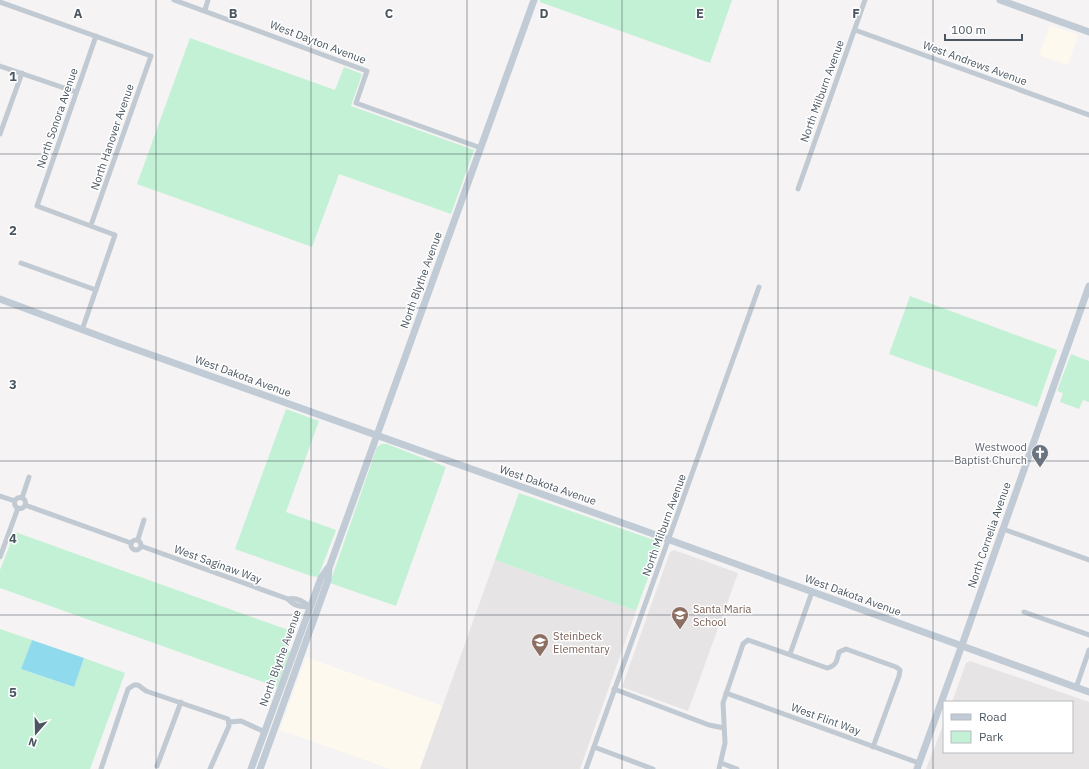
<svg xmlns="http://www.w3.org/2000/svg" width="1089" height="769" font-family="'IBM Plex Sans',sans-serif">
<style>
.commercial{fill:#fdf9ef}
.education{fill:#e6e4e5}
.green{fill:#c3f1d5}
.water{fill:#90daee}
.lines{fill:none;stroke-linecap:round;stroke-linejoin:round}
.street{stroke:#c1cad2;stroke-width:5}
.secondary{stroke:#c1cbd6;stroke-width:7}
.grid{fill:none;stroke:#4a5661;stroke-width:1;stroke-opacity:0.55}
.labels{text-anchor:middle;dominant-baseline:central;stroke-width:3;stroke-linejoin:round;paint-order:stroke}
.street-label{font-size:11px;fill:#4a5661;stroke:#fff}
.worship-label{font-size:11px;fill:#5b616d;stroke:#fff;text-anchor:end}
.education-label{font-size:11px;fill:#785e54;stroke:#fff;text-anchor:start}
.grid-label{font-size:13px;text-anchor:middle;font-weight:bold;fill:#4a5661;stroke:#fff;stroke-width:3;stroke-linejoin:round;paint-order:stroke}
</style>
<rect width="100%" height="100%" fill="#f5f3f3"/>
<g class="commercial">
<path d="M 1050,25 L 1078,35 L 1068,65 L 1039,55 Z"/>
<path d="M 306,657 L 443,706 L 420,769 L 390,769 L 280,730 Z"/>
</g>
<g class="education">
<path d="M 674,550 L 738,573 L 688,711 L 622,687 L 670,552 Z"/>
<path d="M 495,560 L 636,611 L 580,769 L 420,769 Z"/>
<path d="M 970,661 L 1089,702 L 1089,769 L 926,769 L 944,723 L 944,752 L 1072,752 L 1072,702 L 952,702 L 966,663 Z"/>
</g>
<g class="green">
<path d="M 540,0 L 732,0 L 710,63 L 540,2 Z"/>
<path d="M 190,38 L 335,90 L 344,67 L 362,74 L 351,106 L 474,150 L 451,214 L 339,174 L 312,247 L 137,184 Z"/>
<path d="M 910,296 L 1057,350 L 1037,407 L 889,354 Z"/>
<path d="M 1071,354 L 1089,361 L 1089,402 L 1083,400 L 1079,409 L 1060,402 L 1063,393 L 1057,391 Z"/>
<path d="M 286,409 L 319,421 L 286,512 L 336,530 L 318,577 L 311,576 L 235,549 Z"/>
<path d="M 382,444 L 387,444 L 446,467 L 396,606 L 330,583 L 377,447 Z"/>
<path d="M 519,493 L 654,540 L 659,548 L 636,611 L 495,560 Z"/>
<path d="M 15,532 L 294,632 L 287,650 L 290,652 L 277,687 L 0,588 L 0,570 Z"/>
<path d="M 0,629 L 32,640 L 21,669 L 73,687 L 84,658 L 125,673 L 90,769 L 0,769 Z"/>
</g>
<path class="water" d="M 32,640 L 84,658 L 74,687 L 21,669 Z"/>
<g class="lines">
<g class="street">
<path d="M 174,0 L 367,71 L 356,103 L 481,148"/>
<path d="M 0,2 L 151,56 L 91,225"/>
<path d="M 205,10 L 208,0"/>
<path d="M 855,30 L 1089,115"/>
<path d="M 0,66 L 76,92"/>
<path d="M 0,134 L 22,73"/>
<path d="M 798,189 L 865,0"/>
<path d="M 21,263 L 96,290"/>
<path d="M 82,330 L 115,235 L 37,206 L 96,36"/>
<path d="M 0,496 L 15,501"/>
<circle cx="20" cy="503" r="5.5"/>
<path d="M 22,498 L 29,477"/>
<path d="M 25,505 L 131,543"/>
<path d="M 1003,529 L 1089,560"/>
<path d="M 138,539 L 144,520"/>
<circle cx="136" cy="545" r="5"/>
<path d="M 141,546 L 288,599 C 294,606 301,607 310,607"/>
<path d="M 0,557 L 18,508"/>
<path d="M 288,599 C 297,597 304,602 310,607"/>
<path d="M 1024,612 L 1089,635"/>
<path d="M 790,654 L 812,592"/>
<path d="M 1076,688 L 1089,650"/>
<path d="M 614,689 L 709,725 L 724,728"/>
<path d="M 726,693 L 919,763"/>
<path d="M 229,722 L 241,721 L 265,732"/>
<path d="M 594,747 L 653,769"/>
<path d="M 721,763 L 737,769"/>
<path d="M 157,766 L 181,702"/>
<path d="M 101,769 L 128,689 L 134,685 L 138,685 L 146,691 L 228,719 L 229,726 L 210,769"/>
<path d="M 586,769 L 759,287"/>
<path d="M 719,769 L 725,743 L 723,703 L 743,644 L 748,640 L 827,668 C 836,666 837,661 839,652 L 846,649 L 896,667 L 900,670 L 899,676 L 873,747"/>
</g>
<g class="secondary">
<path d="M 1000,0 L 1089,32"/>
<path d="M 0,299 L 118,343 L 634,527 L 1089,692"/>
<path d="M 251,769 L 321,578 L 328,568"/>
<path d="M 260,769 L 328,580 L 329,568 L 534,0"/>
<path d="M 917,769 L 962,645 L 1089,286"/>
</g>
</g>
<path class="grid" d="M 156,0 L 156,769M 311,0 L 311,769M 467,0 L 467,769M 622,0 L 622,769M 778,0 L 778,769M 933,0 L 933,769M 0,154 L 1089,154M 0,308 L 1089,308M 0,461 L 1089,461M 0,615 L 1089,615"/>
<defs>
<symbol id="church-pin" viewBox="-11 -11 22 30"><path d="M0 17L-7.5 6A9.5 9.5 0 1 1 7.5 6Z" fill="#6b7280" stroke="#fff"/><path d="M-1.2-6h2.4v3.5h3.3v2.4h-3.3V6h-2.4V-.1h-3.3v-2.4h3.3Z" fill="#fff"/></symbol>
<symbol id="school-pin" viewBox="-11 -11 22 30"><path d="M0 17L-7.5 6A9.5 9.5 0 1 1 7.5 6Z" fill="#8d6e63" stroke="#fff"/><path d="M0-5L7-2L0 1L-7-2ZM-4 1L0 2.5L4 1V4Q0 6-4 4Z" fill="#fff"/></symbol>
</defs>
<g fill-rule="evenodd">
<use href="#church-pin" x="1030" y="443" width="20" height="27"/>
<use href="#school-pin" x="670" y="605" width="20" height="27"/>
<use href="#school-pin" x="530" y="632" width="20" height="27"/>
</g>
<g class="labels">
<g class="street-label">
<text transform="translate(318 42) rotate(21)">West Dayton Avenue</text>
<text transform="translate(975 63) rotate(20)">West Andrews Avenue</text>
<text transform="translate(822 91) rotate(-70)">North Milburn Avenue</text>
<text transform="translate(57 118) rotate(-71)">North Sonora Avenue</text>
<text transform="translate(112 137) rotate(-71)">North Hanover Avenue</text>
<text transform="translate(421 280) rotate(-70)">North Blythe Avenue</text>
<text transform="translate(243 376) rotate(20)">West Dakota Avenue</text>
<text transform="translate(548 485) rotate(19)">West Dakota Avenue</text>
<text transform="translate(664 525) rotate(-70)">North Milburn Avenue</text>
<text transform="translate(989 535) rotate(-71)">North Cornelia Avenue</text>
<text transform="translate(218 564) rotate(20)">West Saginaw Way</text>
<text transform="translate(853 595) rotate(20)">West Dakota Avenue</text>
<text transform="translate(280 658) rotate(-70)">North Blythe Avenue</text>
<text transform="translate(826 719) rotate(20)">West Flint Way</text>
</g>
<g class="worship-label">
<text x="1027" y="447">Westwood<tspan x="1027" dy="13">Baptist Church</tspan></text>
</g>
<g class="education-label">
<text x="693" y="609">Santa Maria<tspan x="693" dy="13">School</tspan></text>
<text x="553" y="636">Steinbeck<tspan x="553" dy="13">Elementary</tspan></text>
</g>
</g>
<g class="grid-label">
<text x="78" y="18">A</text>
<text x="233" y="18">B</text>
<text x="389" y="18">C</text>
<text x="544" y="18">D</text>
<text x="700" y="18">E</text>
<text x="856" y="18">F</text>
<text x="13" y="81">1</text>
<text x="13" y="235">2</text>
<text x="13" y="389">3</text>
<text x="13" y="543">4</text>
<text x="13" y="697">5</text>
</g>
<rect x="943" y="701" width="130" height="52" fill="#ffffff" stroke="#b7bbc0"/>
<rect x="951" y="714" width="20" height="6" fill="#c1cbd6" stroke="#b7bbc0"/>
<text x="979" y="721" font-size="12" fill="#4a5661">Road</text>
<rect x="951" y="731" width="20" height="12" fill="#c3f1d5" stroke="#b7bbc0"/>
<text x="979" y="741" font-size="12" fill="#4a5661">Park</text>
<g transform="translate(36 733) rotate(200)" stroke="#ffffff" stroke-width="3" paint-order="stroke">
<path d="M0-3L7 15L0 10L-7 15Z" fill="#4a5661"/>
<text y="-6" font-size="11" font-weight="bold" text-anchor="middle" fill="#4a5661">N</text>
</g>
<path d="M945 34v6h77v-6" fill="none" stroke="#4a5661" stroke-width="2"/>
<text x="951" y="34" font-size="12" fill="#4a5661" stroke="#ffffff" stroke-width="3" paint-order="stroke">100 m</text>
</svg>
